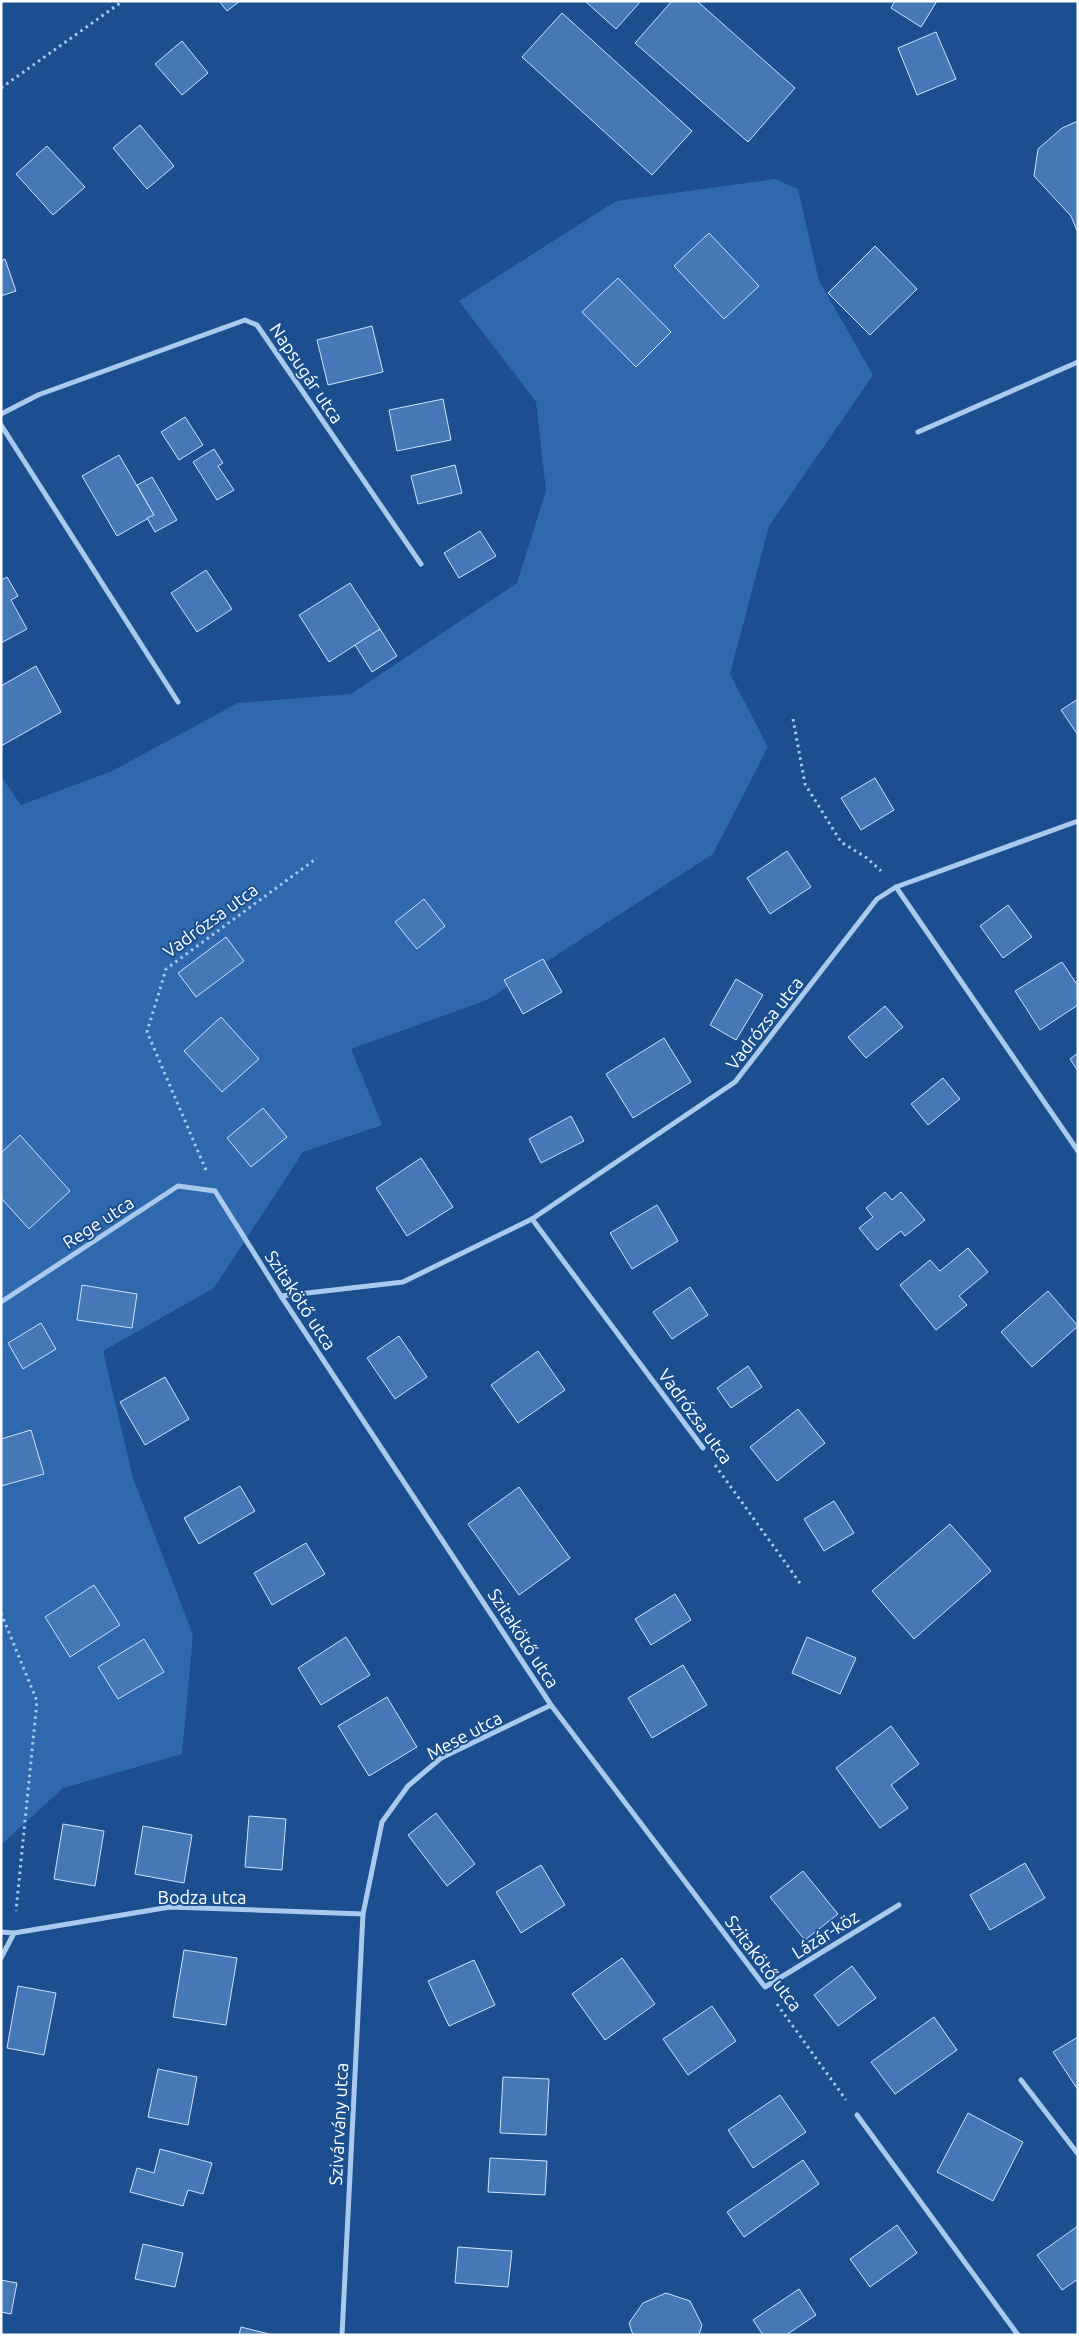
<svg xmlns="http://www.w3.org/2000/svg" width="1079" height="2336" font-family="Ubuntu,sans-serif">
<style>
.green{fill:#2e69ad}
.building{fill:#4478b7;stroke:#cfe3fa}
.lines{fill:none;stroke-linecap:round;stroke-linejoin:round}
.path{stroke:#a9c9ee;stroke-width:3;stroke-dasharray:2.5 4;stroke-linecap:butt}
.minor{stroke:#a9c9ee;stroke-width:5}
.labels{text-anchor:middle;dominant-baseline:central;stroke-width:4;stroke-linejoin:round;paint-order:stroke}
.street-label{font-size:18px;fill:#fff;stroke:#1b4f8f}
</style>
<rect width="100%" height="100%" fill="#1b4f8f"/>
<path class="green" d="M 775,179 L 798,189 L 819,281 L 873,375 L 769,526 L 730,674 L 768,747 L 713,854 L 487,1000 L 351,1049 L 382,1125 L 303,1152 L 214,1288 L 103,1351 L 133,1478 L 193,1635 L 182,1754 L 63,1788 L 1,1845 L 1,776 L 21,805 L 112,771 L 238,703 L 351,694 L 517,583 L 546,491 L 536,402 L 459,301 L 616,201 Z"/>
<g class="building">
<path d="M 219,1 L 240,1 L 227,11 Z"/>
<path d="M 585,1 L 641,1 L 616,29 Z"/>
<path d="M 672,1 L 697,1 L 795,88 L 748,142 L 635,43 Z"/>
<path d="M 895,1 L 937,1 L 921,27 L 891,8 Z"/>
<path d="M 562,13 L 692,131 L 652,175 L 522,57 Z"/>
<path d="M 936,32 L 956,79 L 917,95 L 898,48 Z"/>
<path d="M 182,41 L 208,73 L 182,95 L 155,64 Z"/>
<path d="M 1078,121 L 1078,233 L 1071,216 L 1034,176 L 1038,149 L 1062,128 Z"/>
<path d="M 140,125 L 174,166 L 147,189 L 113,148 Z"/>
<path d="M 47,146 L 85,187 L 53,215 L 16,174 Z"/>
<path d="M 709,233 L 759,286 L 724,319 L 674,266 Z"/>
<path d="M 875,246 L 917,289 L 870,335 L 828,293 Z"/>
<path d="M 5,259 L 16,291 L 1,296 L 1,261 Z"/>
<path d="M 618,278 L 671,332 L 636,367 L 582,312 Z"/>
<path d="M 372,326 L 383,372 L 328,385 L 317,340 Z"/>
<path d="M 443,399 L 451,440 L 397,451 L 389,410 Z"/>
<path d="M 185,417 L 203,445 L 179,460 L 161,432 Z"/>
<path d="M 214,449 L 223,463 L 218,466 L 234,490 L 217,500 L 193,462 Z"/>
<path d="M 119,455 L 154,515 L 117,536 L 82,476 Z"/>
<path d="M 455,465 L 462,493 L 418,504 L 411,476 Z"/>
<path d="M 152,477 L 177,520 L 155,532 L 147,518 L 154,515 L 137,485 Z"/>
<path d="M 480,531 L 496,556 L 459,578 L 444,553 Z"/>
<path d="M 206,570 L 232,609 L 197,632 L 171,593 Z"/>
<path d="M 7,577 L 18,596 L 11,600 L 27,629 L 1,643 L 1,580 Z"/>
<path d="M 350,583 L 380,629 L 329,662 L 299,615 Z"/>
<path d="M 380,629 L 397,656 L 372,672 L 355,645 Z"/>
<path d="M 36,666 L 61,712 L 1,746 L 1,686 Z"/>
<path d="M 1078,699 L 1078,735 L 1061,710 Z"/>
<path d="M 875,778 L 894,810 L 861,830 L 841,798 Z"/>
<path d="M 787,851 L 811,887 L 770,914 L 747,878 Z"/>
<path d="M 424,899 L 445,926 L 417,949 L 395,922 Z"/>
<path d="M 1008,905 L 1032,937 L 1003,958 L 980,926 Z"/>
<path d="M 226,937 L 244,961 L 196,997 L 178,973 Z"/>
<path d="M 543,959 L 562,992 L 523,1014 L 504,980 Z"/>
<path d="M 1062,962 L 1078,986 L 1078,1005 L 1040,1030 L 1015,991 Z"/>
<path d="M 736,979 L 763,995 L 736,1040 L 710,1025 Z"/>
<path d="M 885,1006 L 903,1027 L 866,1058 L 848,1037 Z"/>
<path d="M 221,1017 L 259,1059 L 222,1092 L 184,1051 Z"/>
<path d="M 664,1038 L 691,1082 L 633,1118 L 606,1074 Z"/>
<path d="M 1078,1053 L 1078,1071 L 1070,1059 Z"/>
<path d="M 943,1078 L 960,1099 L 928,1125 L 911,1104 Z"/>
<path d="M 263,1108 L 287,1137 L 251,1167 L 227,1138 Z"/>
<path d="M 571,1116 L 584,1141 L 541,1163 L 529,1139 Z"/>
<path d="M 20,1135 L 70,1191 L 29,1229 L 1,1198 L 1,1153 Z"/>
<path d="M 421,1158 L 453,1207 L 407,1236 L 376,1188 Z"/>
<path d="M 885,1192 L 892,1200 L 901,1192 L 925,1220 L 905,1236 L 901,1231 L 877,1250 L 859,1228 L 873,1217 L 866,1208 Z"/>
<path d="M 657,1205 L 678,1241 L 632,1269 L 610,1233 Z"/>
<path d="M 968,1248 L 988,1272 L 959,1296 L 967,1305 L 936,1330 L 900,1285 L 930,1260 L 940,1271 Z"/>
<path d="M 82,1285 L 137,1294 L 132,1328 L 77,1320 Z"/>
<path d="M 690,1287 L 708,1315 L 672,1339 L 653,1312 Z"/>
<path d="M 1048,1291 L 1078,1326 L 1032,1367 L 1001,1332 Z"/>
<path d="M 41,1323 L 56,1349 L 23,1369 L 8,1343 Z"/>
<path d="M 399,1336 L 427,1377 L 395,1399 L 367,1358 Z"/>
<path d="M 538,1351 L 565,1390 L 518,1423 L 491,1385 Z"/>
<path d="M 748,1366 L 762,1387 L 731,1408 L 717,1388 Z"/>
<path d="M 165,1377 L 189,1419 L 145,1445 L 120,1402 Z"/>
<path d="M 798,1409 L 825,1443 L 777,1481 L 750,1447 Z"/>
<path d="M 31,1430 L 44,1474 L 1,1486 L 1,1439 Z"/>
<path d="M 240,1486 L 255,1511 L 199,1544 L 184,1518 Z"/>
<path d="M 519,1487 L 570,1558 L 519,1595 L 468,1524 Z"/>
<path d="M 834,1501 L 854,1533 L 824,1551 L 804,1519 Z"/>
<path d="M 950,1524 L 991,1571 L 914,1639 L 872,1591 Z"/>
<path d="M 306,1543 L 325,1574 L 272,1605 L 254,1573 Z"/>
<path d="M 94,1585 L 120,1625 L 70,1657 L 45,1617 Z"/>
<path d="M 675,1594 L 691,1620 L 651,1645 L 635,1619 Z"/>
<path d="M 346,1637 L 370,1675 L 321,1705 L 298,1668 Z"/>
<path d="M 807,1637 L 856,1658 L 840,1694 L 792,1673 Z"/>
<path d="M 144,1639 L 164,1672 L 118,1699 L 98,1667 Z"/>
<path d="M 683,1665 L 707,1705 L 652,1738 L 628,1698 Z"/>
<path d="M 387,1697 L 417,1747 L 369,1776 L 338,1726 Z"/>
<path d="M 891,1726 L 919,1764 L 891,1785 L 908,1808 L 880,1828 L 836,1768 Z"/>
<path d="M 436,1813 L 475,1864 L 447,1886 L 408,1835 Z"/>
<path d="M 249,1816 L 286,1819 L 282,1870 L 245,1867 Z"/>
<path d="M 63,1824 L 104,1831 L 95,1886 L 54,1879 Z"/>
<path d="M 143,1826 L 192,1835 L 184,1883 L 135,1874 Z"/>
<path d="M 1025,1863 L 1045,1898 L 990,1930 L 970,1895 Z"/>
<path d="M 541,1865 L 565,1905 L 521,1933 L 496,1892 Z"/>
<path d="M 803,1871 L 838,1914 L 805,1940 L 770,1897 Z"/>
<path d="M 184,1950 L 237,1958 L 226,2025 L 173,2017 Z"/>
<path d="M 622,1958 L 655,2004 L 605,2040 L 572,1994 Z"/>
<path d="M 474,1960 L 495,2005 L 449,2026 L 428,1981 Z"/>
<path d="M 852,1966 L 876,1998 L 838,2026 L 814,1995 Z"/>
<path d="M 18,1986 L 56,1993 L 44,2055 L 7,2048 Z"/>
<path d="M 712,2006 L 736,2041 L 688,2075 L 663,2039 Z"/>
<path d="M 934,2017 L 957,2050 L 895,2094 L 871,2062 Z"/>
<path d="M 1078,2037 L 1078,2090 L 1053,2052 Z"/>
<path d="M 158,2069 L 197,2077 L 188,2125 L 148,2117 Z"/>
<path d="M 503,2077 L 549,2079 L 546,2135 L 500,2133 Z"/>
<path d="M 780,2095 L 806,2132 L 753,2168 L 728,2130 Z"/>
<path d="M 968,2113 L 1023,2142 L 993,2201 L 937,2172 Z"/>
<path d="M 160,2149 L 212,2163 L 203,2194 L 188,2190 L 183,2206 L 130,2192 L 137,2168 L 154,2173 Z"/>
<path d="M 490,2158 L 547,2161 L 545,2195 L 488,2192 Z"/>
<path d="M 803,2160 L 819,2184 L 744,2237 L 727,2212 Z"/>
<path d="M 897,2225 L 917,2253 L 870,2287 L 850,2259 Z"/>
<path d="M 1078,2226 L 1078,2279 L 1062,2290 L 1037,2255 Z"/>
<path d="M 143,2244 L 183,2253 L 175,2287 L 135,2279 Z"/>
<path d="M 458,2247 L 512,2251 L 508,2287 L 455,2283 Z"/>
<path d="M 1,2280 L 17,2283 L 11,2314 L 1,2312 Z"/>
<path d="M 799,2289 L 816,2315 L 786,2335 L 763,2335 L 753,2320 Z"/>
<path d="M 666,2293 L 690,2301 L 702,2325 L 699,2335 L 633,2335 L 629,2323 L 643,2303 Z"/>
<path d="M 241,2327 L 273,2335 L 239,2335 Z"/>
</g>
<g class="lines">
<g class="path">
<path d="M 1,88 L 123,1"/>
<path d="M 793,719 L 805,784 L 841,842 L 867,858 L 881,871"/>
<path d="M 206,1170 L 147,1032 L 166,969 L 317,858"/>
<path d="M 715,1465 L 800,1583"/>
<path d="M 1,1613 L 37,1701 L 16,1911"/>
<path d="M 777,2004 L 846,2100"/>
</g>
<g class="minor">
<path d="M 1,414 L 38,395 L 245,320 L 257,325 L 421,564"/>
<path d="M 1,425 L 178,702"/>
<path d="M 918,432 L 1078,362"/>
<path d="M 896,887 L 1078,1151"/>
<path d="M 532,1219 L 703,1448"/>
<path d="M 281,1296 L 403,1282 L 532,1219 L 735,1082 L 877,899 L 896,887 L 1078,821"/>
<path d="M 1,1302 L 178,1186 L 215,1191 L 281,1296 L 551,1705 L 765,1987 L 899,1905"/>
<path d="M 1,1932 L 14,1933 L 170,1907 L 363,1914"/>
<path d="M 1,1958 L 14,1933"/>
<path d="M 1021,2080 L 1078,2154"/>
<path d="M 857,2115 L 1018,2335"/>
<path d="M 342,2335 L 363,1914 L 382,1822 L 408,1786 L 441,1758 L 551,1705"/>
</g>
</g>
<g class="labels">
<g class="street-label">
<text transform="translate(307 373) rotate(56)">Napsugár utca</text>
<text transform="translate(210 920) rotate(-36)">Vadrózsa utca</text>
<text transform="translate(764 1023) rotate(-52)">Vadrózsa utca</text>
<text transform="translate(98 1222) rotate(-33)">Rege utca</text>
<text transform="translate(301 1300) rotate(57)">Szitakötő utca</text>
<text transform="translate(696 1416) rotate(54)">Vadrózsa utca</text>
<text transform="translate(524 1638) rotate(57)">Szitakötő utca</text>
<text transform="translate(464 1735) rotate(-28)">Mese utca</text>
<text x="202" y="1897">Bodza utca</text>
<text transform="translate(825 1934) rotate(-32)">Lázár-köz</text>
<text transform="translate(764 1963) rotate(53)">Szitakötő utca</text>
<text transform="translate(338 2124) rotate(-87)">Szivárvány utca</text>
</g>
</g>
<rect width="1079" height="2336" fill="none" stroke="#ffffff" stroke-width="5"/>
</svg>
